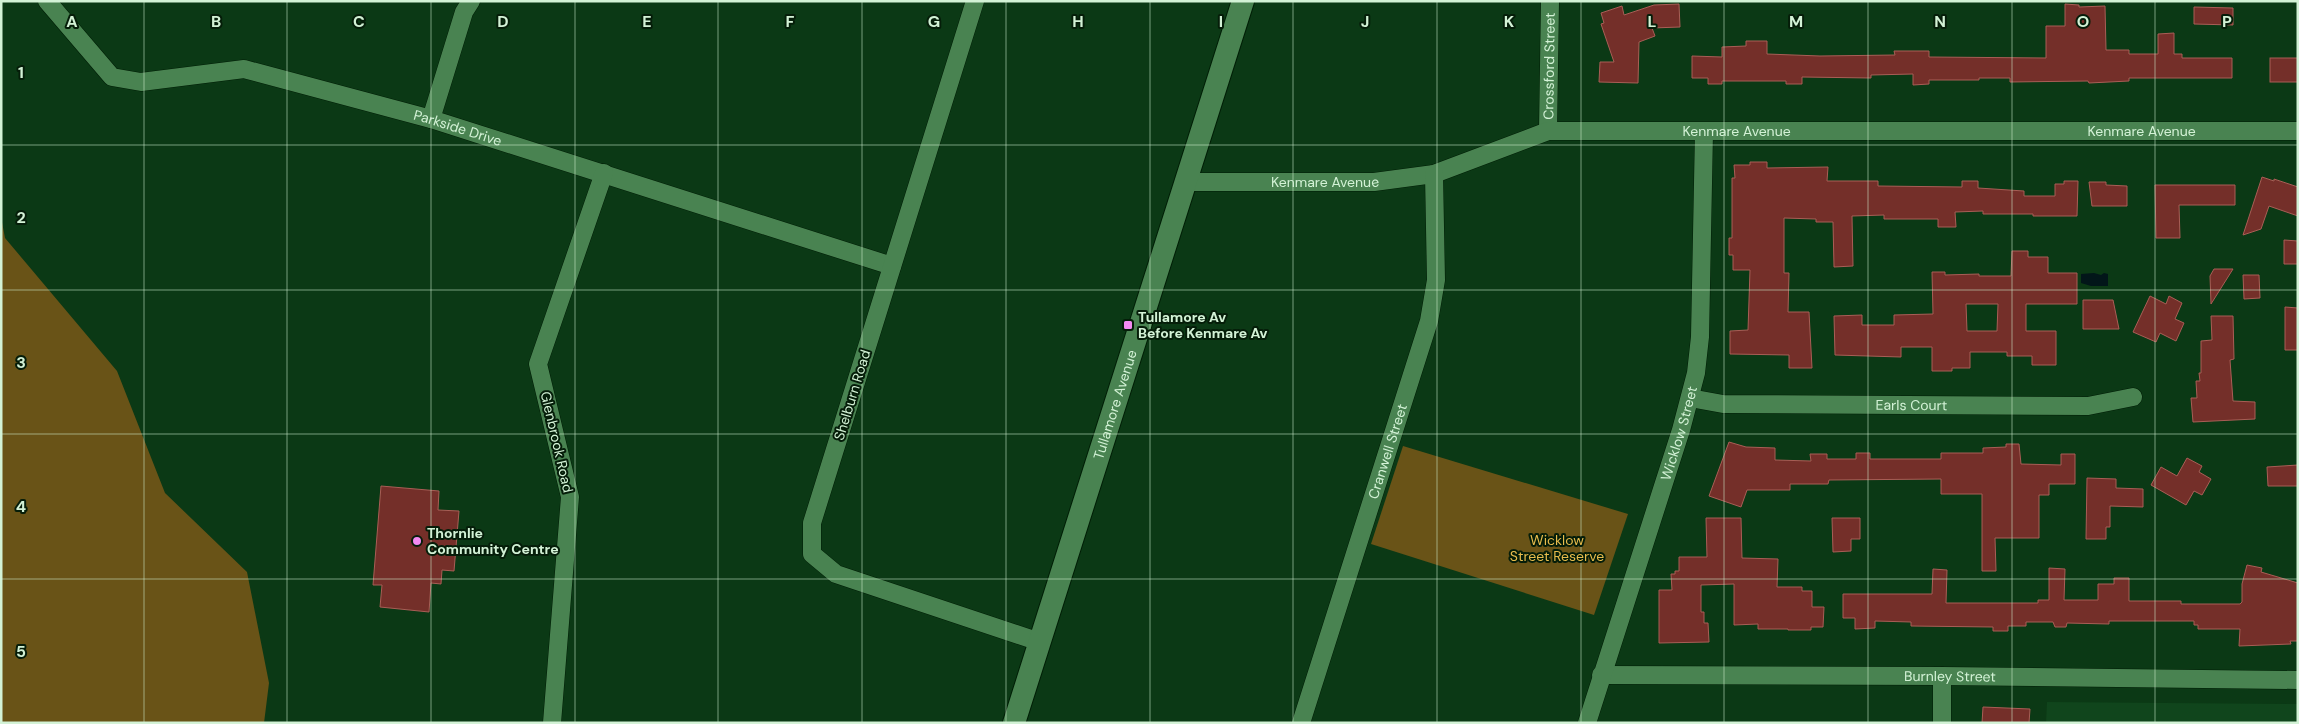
<svg xmlns="http://www.w3.org/2000/svg" width="2299" height="724" font-family="'DM Sans',sans-serif">
<style>
.built{fill:#10451c}
.green{fill:#695317}
.water{fill:#021619}
.building{fill:#742f29;stroke:#a95e56;fill-rule:evenodd}
.lines{fill:none;stroke-linecap:round;stroke-linejoin:round}
.minor-casing{stroke:#011e06;stroke-width:19}
.tertiary-casing{stroke:#011e06;stroke-width:24}
.minor{stroke:#498351;stroke-width:18}
.tertiary{stroke:#498351;stroke-width:22}
.grid{fill:none;stroke:#d3f2d6;stroke-width:1;stroke-opacity:0.55}
.poi-dot{fill:#f38af2;stroke:#051d09;stroke-width:2}
.labels{text-anchor:middle;dominant-baseline:central;stroke-width:4;stroke-linejoin:round;paint-order:stroke}
.street-label{font-size:14px;fill:#d3f2d6;stroke:#051d09}
.poi-label{font-size:14px;font-weight:bold;fill:#d3f2d6;stroke:#051d09;text-anchor:start}
.park-label{font-size:14px;fill:#e8bc4d;stroke:#051d09}
.grid-label{font-size:16px;text-anchor:middle;font-weight:bold;fill:#d3f2d6;stroke:#051d09;stroke-width:4;stroke-linejoin:round;paint-order:stroke}
</style>
<rect width="100%" height="100%" fill="#0b3915"/>
<path class="built" d="M 2047,702 L 2298,704 L 2298,723 L 2046,723 Z"/>
<g class="green">
<path d="M 1,217 L 5,238 L 117,371 L 165,493 L 247,572 L 269,683 L 264,723 L 1,723 Z"/>
<path d="M 1403,446 L 1628,514 L 1594,615 L 1371,544 Z"/>
</g>
<path class="water" d="M 2094,273 L 2101,275 L 2104,273 L 2108,274 L 2108,286 L 2091,286 L 2081,283 L 2081,274 Z"/>
<g class="building">
<path d="M 1679,4 L 1680,27 L 1652,28 L 1655,36 L 1639,42 L 1638,83 L 1599,82 L 1600,62 L 1614,62 L 1601,24 L 1604,23 L 1601,13 L 1622,6 L 1624,15 L 1654,5 Z"/>
<path d="M 2065,4 L 2079,5 L 2079,7 L 2105,6 L 2106,50 L 2129,50 L 2129,54 L 2158,54 L 2158,34 L 2174,33 L 2174,54 L 2182,54 L 2182,58 L 2232,58 L 2232,78 L 2129,78 L 2129,81 L 2089,83 L 2088,81 L 2010,82 L 2010,78 L 1979,78 L 1979,80 L 1929,80 L 1929,84 L 1913,85 L 1913,74 L 1871,75 L 1871,78 L 1802,77 L 1802,84 L 1786,84 L 1786,81 L 1722,81 L 1722,84 L 1708,84 L 1708,78 L 1692,78 L 1692,56 L 1722,57 L 1722,47 L 1746,46 L 1746,41 L 1767,41 L 1767,54 L 1820,56 L 1895,55 L 1894,51 L 1929,51 L 1929,57 L 2046,58 L 2046,26 L 2065,26 Z"/>
<path d="M 2194,7 L 2233,8 L 2233,25 L 2194,24 Z"/>
<rect x="2270" y="58" width="28" height="24"/>
<path d="M 1750,162 L 1767,162 L 1767,168 L 1828,167 L 1827,181 L 1878,181 L 1878,186 L 1962,187 L 1962,181 L 1978,181 L 1978,188 L 2024,191 L 2024,196 L 2055,196 L 2055,184 L 2064,184 L 2064,181 L 2078,181 L 2077,216 L 2033,216 L 2033,214 L 1983,214 L 1983,211 L 1955,212 L 1956,227 L 1938,227 L 1938,219 L 1884,219 L 1884,215 L 1852,216 L 1853,266 L 1834,267 L 1833,222 L 1816,222 L 1816,219 L 1784,218 L 1784,273 L 1789,273 L 1788,312 L 1809,312 L 1812,368 L 1789,368 L 1789,355 L 1730,354 L 1730,331 L 1748,330 L 1750,270 L 1733,270 L 1733,255 L 1729,255 L 1729,238 L 1732,238 L 1732,178 L 1735,178 L 1734,165 L 1750,165 Z"/>
<path d="M 2262,177 L 2274,181 L 2274,179 L 2298,187 L 2298,216 L 2269,206 L 2261,229 L 2243,235 Z"/>
<path d="M 2089,182 L 2106,182 L 2106,185 L 2127,186 L 2127,206 L 2092,206 Z"/>
<path d="M 2155,185 L 2235,185 L 2235,205 L 2179,205 L 2180,238 L 2156,238 Z"/>
<path d="M 2284,240 L 2298,241 L 2298,264 L 2284,264 Z"/>
<path d="M 2012,251 L 2028,251 L 2028,257 L 2048,257 L 2048,273 L 2077,273 L 2077,304 L 2026,304 L 2026,331 L 2056,331 L 2056,365 L 2032,365 L 2032,356 L 2007,356 L 2007,352 L 1970,352 L 1970,368 L 1952,368 L 1952,371 L 1932,371 L 1932,347 L 1901,347 L 1901,357 L 1835,355 L 1834,316 L 1862,315 L 1862,325 L 1894,325 L 1894,315 L 1933,314 L 1932,272 L 1945,272 L 1945,275 L 1979,274 L 1979,276 L 2011,276 ZM 1966,304 L 1998,304 L 1997,331 L 1967,331 Z"/>
<path d="M 2214,269 L 2233,269 L 2211,304 L 2210,276 Z"/>
<path d="M 2243,275 L 2259,275 L 2260,298 L 2244,299 Z"/>
<path d="M 2150,296 L 2166,304 L 2169,296 L 2182,303 L 2175,319 L 2184,323 L 2176,341 L 2160,333 L 2156,342 L 2133,332 Z"/>
<path d="M 2083,300 L 2113,300 L 2119,329 L 2083,329 Z"/>
<path d="M 2285,307 L 2298,308 L 2298,350 L 2285,350 Z"/>
<path d="M 2211,316 L 2233,316 L 2234,359 L 2230,360 L 2233,401 L 2255,402 L 2255,419 L 2193,422 L 2191,398 L 2197,398 L 2196,381 L 2200,381 L 2199,373 L 2201,373 L 2201,341 L 2212,340 Z"/>
<path d="M 1729,442 L 1746,447 L 1775,448 L 1775,460 L 1811,461 L 1810,454 L 1827,454 L 1827,459 L 1856,459 L 1856,453 L 1870,453 L 1870,459 L 1941,459 L 1941,453 L 1983,453 L 1983,448 L 2006,447 L 2006,444 L 2019,444 L 2021,464 L 2061,465 L 2061,454 L 2075,454 L 2075,484 L 2049,484 L 2049,495 L 2039,495 L 2039,538 L 1995,538 L 1996,571 L 1982,571 L 1982,494 L 1941,494 L 1941,479 L 1829,480 L 1828,484 L 1790,484 L 1790,490 L 1747,490 L 1741,507 L 1709,496 Z"/>
<path d="M 2187,458 L 2202,466 L 2199,472 L 2211,479 L 2202,495 L 2194,491 L 2186,505 L 2151,485 L 2161,467 L 2177,476 Z"/>
<path d="M 2298,465 L 2298,486 L 2268,486 L 2267,467 Z"/>
<path d="M 2087,478 L 2116,479 L 2116,488 L 2143,489 L 2143,507 L 2110,506 L 2110,527 L 2106,527 L 2106,539 L 2086,539 Z"/>
<path d="M 381,486 L 439,491 L 438,510 L 459,511 L 454,571 L 442,570 L 441,584 L 431,583 L 429,612 L 380,607 L 382,585 L 373,585 Z"/>
<path d="M 1706,518 L 1741,518 L 1742,558 L 1778,559 L 1777,587 L 1802,587 L 1802,591 L 1812,591 L 1812,607 L 1824,607 L 1823,627 L 1811,627 L 1811,630 L 1788,630 L 1788,629 L 1758,629 L 1758,624 L 1734,625 L 1734,584 L 1701,585 L 1701,612 L 1704,612 L 1704,623 L 1708,623 L 1709,642 L 1659,643 L 1659,590 L 1672,590 L 1671,574 L 1675,574 L 1675,571 L 1679,571 L 1679,557 L 1707,557 Z"/>
<path d="M 1832,518 L 1860,518 L 1860,539 L 1851,539 L 1851,551 L 1833,552 Z"/>
<path d="M 2247,565 L 2262,568 L 2261,572 L 2298,583 L 2298,641 L 2290,641 L 2291,644 L 2239,646 L 2240,629 L 2198,629 L 2198,625 L 2194,625 L 2194,621 L 2109,621 L 2109,624 L 2067,623 L 2066,627 L 2055,627 L 2053,622 L 2026,622 L 2026,626 L 2008,626 L 2008,631 L 1993,631 L 1993,627 L 1911,626 L 1911,622 L 1875,621 L 1875,628 L 1855,629 L 1855,618 L 1843,618 L 1843,594 L 1932,594 L 1933,569 L 1947,570 L 1946,603 L 2038,603 L 2038,600 L 2049,600 L 2049,568 L 2065,569 L 2064,600 L 2098,600 L 2098,584 L 2114,584 L 2114,578 L 2129,578 L 2129,601 L 2181,601 L 2181,604 L 2240,604 L 2242,602 L 2242,584 Z"/>
<path d="M 1983,707 L 2030,709 L 2029,723 L 1982,723 Z"/>
</g>
<g class="lines">
<defs>
<g id="minor">
<path id="s1" d="M 47,1 L 112,77 L 141,82 L 244,69 L 431,119 L 892,266"/>
<path d="M 975,1 L 812,523 L 812,554 L 836,574 L 1040,642"/>
<path d="M 431,119 L 464,12 L 471,1"/>
<path id="s2" d="M 1548,131 L 1550,1"/>
<path id="s3" d="M 1186,182 L 1374,182 L 1434,174 L 1548,131 L 2298,131"/>
<path id="s4" d="M 1690,398 L 1723,404 L 2088,406 L 2133,397"/>
<path id="s5" d="M 1601,675 L 1942,676 L 2298,680"/>
<path d="M 1942,676 L 1942,723"/>
<path d="M 552,723 L 570,497 L 538,364 L 604,173"/>
<path id="s6" d="M 1301,723 L 1429,321 L 1436,280 L 1434,174"/>
<path id="s7" d="M 1587,723 L 1681,430 L 1696,373 L 1700,337 L 1704,132"/>
</g>
<g id="tertiary">
<path id="s8" d="M 1014,723 L 1243,1"/>
</g>
</defs>
<use href="#minor" class="minor-casing"/>
<use href="#tertiary" class="tertiary-casing"/>
<use href="#minor" class="minor"/>
<use href="#tertiary" class="tertiary"/>
</g>
<path class="grid" d="M 144,1 L 144,723M 287,1 L 287,723M 431,1 L 431,723M 575,1 L 575,723M 718,1 L 718,723M 862,1 L 862,723M 1006,1 L 1006,723M 1150,1 L 1150,723M 1293,1 L 1293,723M 1437,1 L 1437,723M 1581,1 L 1581,723M 1724,1 L 1724,723M 1868,1 L 1868,723M 2012,1 L 2012,723M 2155,1 L 2155,723M 1,145 L 2298,145M 1,290 L 2298,290M 1,434 L 2298,434M 1,579 L 2298,579"/>
<g class="poi-dot">
<rect x="1123" y="320" width="10" height="10" rx="2.5"/>
<circle cx="417" cy="541" r="5"/>
</g>
<g class="labels">
<g class="street-label">
<text stroke="none"><textPath href="#s2" startOffset="65">Crossford Street</textPath></text>
<text stroke="none"><textPath href="#s1" startOffset="455">Parkside Drive</textPath></text>
<text stroke="none"><textPath href="#s3" startOffset="559">Kenmare Avenue</textPath></text>
<text stroke="none"><textPath href="#s3" startOffset="964">Kenmare Avenue</textPath></text>
<text stroke="none"><textPath href="#s3" startOffset="139">Kenmare Avenue</textPath></text>
<text transform="translate(852 395) rotate(-73)">Shelburn Road</text>
<text stroke="none"><textPath href="#s8" startOffset="334">Tullamore Avenue</textPath></text>
<text stroke="none"><textPath href="#s4" startOffset="222">Earls Court</textPath></text>
<text stroke="none"><textPath href="#s7" startOffset="304">Wicklow Street</textPath></text>
<text transform="translate(557 442) rotate(77)">Glenbrook Road</text>
<text stroke="none"><textPath href="#s6" startOffset="285">Cranwell Street</textPath></text>
<text stroke="none"><textPath href="#s5" startOffset="349">Burnley Street</textPath></text>
</g>
<g class="poi-label">
<text x="1138" y="317">Tullamore Av<tspan x="1138" dy="16">Before Kenmare Av</tspan></text>
<text x="427" y="533">Thornlie<tspan x="427" dy="16">Community Centre</tspan></text>
</g>
<g class="park-label">
<text x="1557" y="540">Wicklow<tspan x="1557" dy="16">Street Reserve</tspan></text>
</g>
</g>
<g class="grid-label">
<text x="72" y="27">A</text>
<text x="216" y="27">B</text>
<text x="359" y="27">C</text>
<text x="503" y="27">D</text>
<text x="647" y="27">E</text>
<text x="790" y="27">F</text>
<text x="934" y="27">G</text>
<text x="1078" y="27">H</text>
<text x="1221" y="27">I</text>
<text x="1365" y="27">J</text>
<text x="1509" y="27">K</text>
<text x="1652" y="27">L</text>
<text x="1796" y="27">M</text>
<text x="1940" y="27">N</text>
<text x="2083" y="27">O</text>
<text x="2227" y="27">P</text>
<text x="21" y="78">1</text>
<text x="21" y="223">2</text>
<text x="21" y="368">3</text>
<text x="21" y="512">4</text>
<text x="21" y="657">5</text>
</g>
<rect width="2299" height="724" fill="none" stroke="#d3f2d6" stroke-width="5"/>
</svg>
